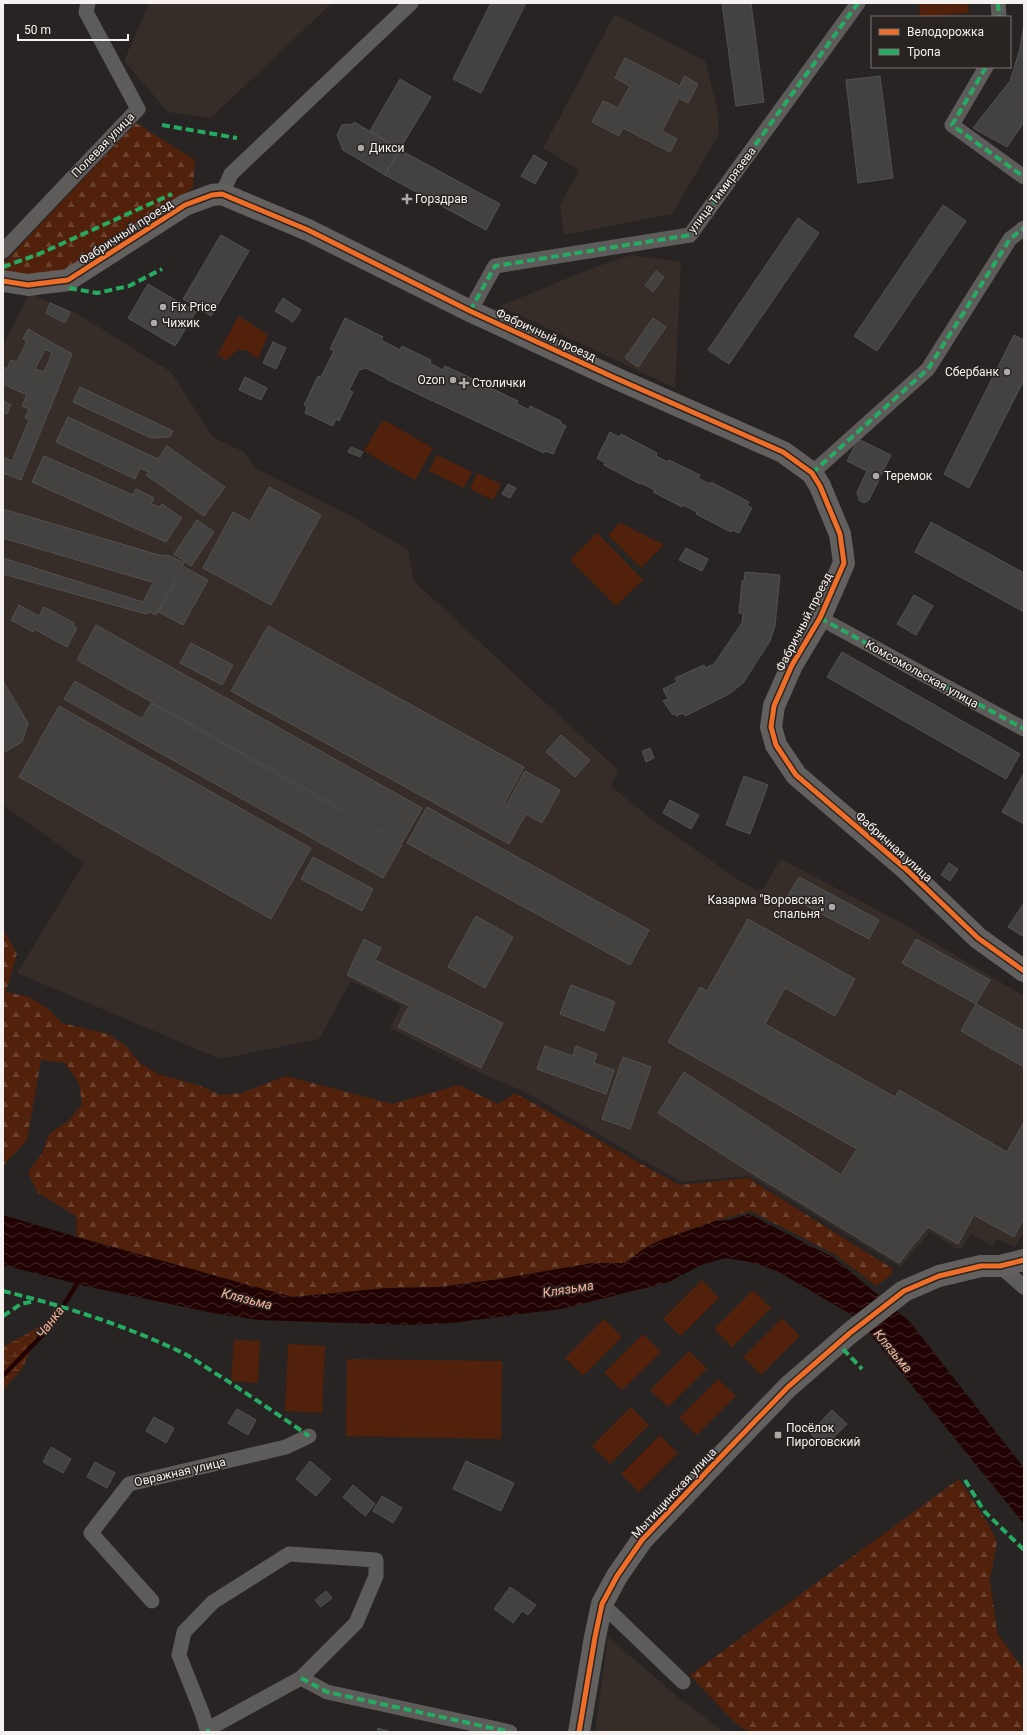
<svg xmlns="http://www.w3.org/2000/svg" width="1027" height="1735" font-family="Roboto,sans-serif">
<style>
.built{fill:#362c28}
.forest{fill:url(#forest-firs)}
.wetland{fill:url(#wetland-marsh)}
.park{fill:#51210b}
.water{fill:url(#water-waves)}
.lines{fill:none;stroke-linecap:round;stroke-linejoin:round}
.stream{stroke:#220303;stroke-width:4.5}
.building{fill:#434241;stroke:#525252;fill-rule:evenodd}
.street{stroke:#5e5c5b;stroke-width:15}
.secondary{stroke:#61605e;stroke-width:22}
.quiet{stroke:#26ab63;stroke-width:4;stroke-dasharray:8 4;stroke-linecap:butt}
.cycleway-casing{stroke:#292321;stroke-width:8}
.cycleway{stroke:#ee6e29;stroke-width:5}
.poi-dot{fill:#ada9a8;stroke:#292321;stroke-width:1.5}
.labels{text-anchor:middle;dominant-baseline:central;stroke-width:3;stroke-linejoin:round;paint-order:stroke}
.street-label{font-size:12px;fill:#f5f1f0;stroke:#292321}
.poi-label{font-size:12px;fill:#f5f1f0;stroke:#292321;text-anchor:start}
.water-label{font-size:13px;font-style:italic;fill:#f7b59b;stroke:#292321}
</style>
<defs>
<pattern id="forest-firs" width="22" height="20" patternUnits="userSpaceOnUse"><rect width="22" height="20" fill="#51210b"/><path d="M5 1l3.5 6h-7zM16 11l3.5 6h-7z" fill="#6b422f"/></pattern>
<pattern id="wetland-marsh" width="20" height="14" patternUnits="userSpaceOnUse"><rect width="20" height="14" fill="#51210b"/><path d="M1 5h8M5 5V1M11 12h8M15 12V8" fill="none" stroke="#6b422f"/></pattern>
<pattern id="water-waves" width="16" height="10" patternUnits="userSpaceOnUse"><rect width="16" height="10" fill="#220303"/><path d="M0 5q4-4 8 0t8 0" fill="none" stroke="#432828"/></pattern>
</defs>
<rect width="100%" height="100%" fill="#272423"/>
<g class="built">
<path d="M 149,3 L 332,3 L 211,118 L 168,112 L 124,61 Z"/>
<path d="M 615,14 L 705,61 L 717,107 L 719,134 L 672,214 L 564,235 L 560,205 L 579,170 L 543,148 Z"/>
<path d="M 631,255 L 681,262 L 675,388 L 500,306 L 590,269 Z"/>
<path d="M 29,293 L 76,313 L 171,372 L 213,437 L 244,452 L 257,469 L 353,517 L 408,550 L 414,581 L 618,770 L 611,786 L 650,818 L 736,878 L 757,890 L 763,889 L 781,859 L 900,922 L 1024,996 L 1024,1232 L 1015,1247 L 997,1239 L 993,1246 L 971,1234 L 960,1250 L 930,1232 L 900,1267 L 750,1176 L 681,1182 L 525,1092 L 478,1072 L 390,1028 L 401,1006 L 351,981 L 319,1039 L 220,1059 L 17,973 L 84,863 L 3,805 L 3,790 L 5,786 L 3,784 L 3,346 Z"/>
<path d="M 608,1637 L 679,1698 L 724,1732 L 595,1732 Z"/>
</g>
<g class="forest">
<path d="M 136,123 L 195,160 L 193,188 L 64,275 L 3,275 L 3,264 Z"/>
<path d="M 3,929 L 17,954 L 5,995 L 7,992 L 29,997 L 47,1008 L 62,1023 L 108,1034 L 126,1046 L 140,1063 L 158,1074 L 201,1086 L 220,1095 L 242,1093 L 286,1076 L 392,1104 L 459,1085 L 498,1104 L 515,1093 L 679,1185 L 748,1178 L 893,1269 L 891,1275 L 876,1286 L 836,1255 L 751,1211 L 715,1221 L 661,1240 L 645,1248 L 625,1263 L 592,1263 L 500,1279 L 438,1287 L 387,1288 L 292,1297 L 77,1237 L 76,1216 L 37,1192 L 28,1172 L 41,1155 L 50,1133 L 68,1121 L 82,1105 L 79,1083 L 65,1063 L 41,1060 L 27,1140 L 3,1166 Z"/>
<path d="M 959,1479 L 987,1522 L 997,1541 L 990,1580 L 997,1633 L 1024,1670 L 1024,1732 L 749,1732 L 733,1721 L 690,1675 Z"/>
</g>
<path class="wetland" d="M 42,1325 L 22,1369 L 3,1390 L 3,1347 Z"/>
<g class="park">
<path d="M 919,3 L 968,3 L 969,13 L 920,17 Z"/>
<path d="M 239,316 L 268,335 L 258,359 L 246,350 L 238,350 L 226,360 L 217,355 Z"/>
<path d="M 384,421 L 389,423 L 433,448 L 415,480 L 364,451 L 380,424 Z"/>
<path d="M 437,455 L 472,472 L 464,488 L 429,471 Z"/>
<path d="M 477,473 L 501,484 L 493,500 L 470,489 Z"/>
<path d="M 620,523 L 664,545 L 641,568 L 608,535 Z"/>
<path d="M 597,533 L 643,580 L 616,606 L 570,560 Z"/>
<path d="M 702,1280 L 719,1298 L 681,1336 L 663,1319 Z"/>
<path d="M 753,1290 L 771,1308 L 732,1347 L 714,1329 Z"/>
<path d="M 782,1318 L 800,1336 L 761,1375 L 743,1357 Z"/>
<path d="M 604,1319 L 622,1337 L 583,1376 L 565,1358 Z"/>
<path d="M 643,1334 L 661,1352 L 622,1390 L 604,1373 Z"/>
<path d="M 234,1340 L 260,1341 L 258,1383 L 231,1381 Z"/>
<path d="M 288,1344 L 325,1346 L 322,1413 L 285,1411 Z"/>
<path d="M 689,1351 L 707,1369 L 668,1407 L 650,1390 Z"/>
<path d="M 347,1359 L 502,1361 L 501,1439 L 346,1436 Z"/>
<path d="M 718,1379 L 736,1396 L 697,1435 L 679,1418 Z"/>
<path d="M 631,1407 L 649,1425 L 610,1464 L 592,1446 Z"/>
<path d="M 660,1435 L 678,1453 L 639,1492 L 621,1474 Z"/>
</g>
<path class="water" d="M 749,1214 L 834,1258 L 910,1322 L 1024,1468 L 1024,1524 L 857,1318 L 777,1271 L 750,1262 L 725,1258 L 701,1265 L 669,1282 L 561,1309 L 452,1323 L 408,1325 L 257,1320 L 213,1313 L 85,1286 L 3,1265 L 3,1215 L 77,1237 L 292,1297 L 387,1288 L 438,1287 L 500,1279 L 592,1263 L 625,1263 L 645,1248 L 661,1240 L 715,1221 L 730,1220 Z"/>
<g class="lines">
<path class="stream" d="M 3,1376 L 50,1327 L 80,1279"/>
</g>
<g class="building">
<path d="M 491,3 L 526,3 L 481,93 L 453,79 Z"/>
<path d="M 722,3 L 751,3 L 764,102 L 736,106 Z"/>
<path d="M 1024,23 L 1024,122 L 1007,147 L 973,128 L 1010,81 L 1020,49 Z"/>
<path d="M 625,58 L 680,86 L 684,76 L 698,84 L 688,103 L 679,98 L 662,131 L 677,139 L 670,152 L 623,128 L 619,136 L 592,122 L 603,101 L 618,108 L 630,86 L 615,78 Z"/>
<path d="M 880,76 L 893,178 L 858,183 L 846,80 Z"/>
<path d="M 400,79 L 431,97 L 400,149 L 370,131 Z"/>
<path d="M 354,122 L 400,149 L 385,175 L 343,150 L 337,135 L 342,125 L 353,124 Z"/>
<path d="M 400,150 L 500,204 L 486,230 L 385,175 Z"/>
<path d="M 534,155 L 547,163 L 535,184 L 521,176 Z"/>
<path d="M 943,205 L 966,221 L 877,351 L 854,336 Z"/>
<path d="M 798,218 L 819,233 L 729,364 L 708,350 Z"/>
<path d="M 221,235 L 249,251 L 211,316 L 183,299 Z"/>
<path d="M 656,271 L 664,277 L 653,292 L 645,285 Z"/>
<path d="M 148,284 L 196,312 L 175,346 L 128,318 Z"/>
<path d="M 283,298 L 301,310 L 293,322 L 275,311 Z"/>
<path d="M 50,303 L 70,312 L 65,323 L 46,313 Z"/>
<path d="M 345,318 L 383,337 L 381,340 L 400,350 L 402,346 L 431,360 L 430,363 L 443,370 L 445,366 L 475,380 L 473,383 L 486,389 L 487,386 L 518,401 L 517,404 L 529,410 L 530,406 L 561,421 L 560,423 L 566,426 L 553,454 L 545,451 L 544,453 L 386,379 L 386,378 L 366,368 L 359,370 L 349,390 L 353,392 L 339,421 L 336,419 L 333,426 L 305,413 L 307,407 L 304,405 L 318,376 L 321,377 L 334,351 L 330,349 Z"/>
<path d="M 653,318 L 666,327 L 638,367 L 625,358 Z"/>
<path d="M 28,329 L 72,354 L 21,480 L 3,473 L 3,457 L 12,461 L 29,420 L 25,418 L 29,409 L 22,406 L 27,395 L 3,384 L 3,367 L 7,369 L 11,360 L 17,362 L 27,341 L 23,339 ZM 45,349 L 52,353 L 44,372 L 35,369 Z"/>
<path d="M 1014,335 L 1024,340 L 1024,380 L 969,488 L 944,474 Z"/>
<path d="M 273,342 L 286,348 L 276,369 L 263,363 Z"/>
<path d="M 245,377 L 267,388 L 261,400 L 239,390 Z"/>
<path d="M 80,387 L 173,431 L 170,437 L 151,438 L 73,402 Z"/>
<path d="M 3,401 L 11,405 L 7,414 L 3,412 Z"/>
<path d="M 68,417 L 158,459 L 167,446 L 225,487 L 204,516 L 146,475 L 149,472 L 140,468 L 135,479 L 56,442 Z"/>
<path d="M 610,432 L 619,437 L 621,434 L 657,453 L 656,456 L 668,462 L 669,460 L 700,475 L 698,478 L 710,484 L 711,482 L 749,502 L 747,505 L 752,508 L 739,533 L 732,530 L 731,532 L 696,514 L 697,512 L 683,505 L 682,507 L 653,492 L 655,490 L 641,483 L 640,484 L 604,465 L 605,463 L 597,458 Z"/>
<path d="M 858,439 L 891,455 L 869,500 L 864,503 L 859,500 L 857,492 L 867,471 L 847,461 Z"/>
<path d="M 351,447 L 363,452 L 360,457 L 348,452 Z"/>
<path d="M 44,456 L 133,495 L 136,489 L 154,498 L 151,504 L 160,507 L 162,504 L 182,518 L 166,542 L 32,482 Z"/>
<path d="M 508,484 L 516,488 L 510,498 L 502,494 Z"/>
<path d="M 269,487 L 321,515 L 271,605 L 203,568 L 233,512 L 250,521 Z"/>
<path d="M 3,509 L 159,555 L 170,556 L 184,563 L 156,615 L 150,612 L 146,614 L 3,574 L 3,558 L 143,602 L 154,581 L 152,579 L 151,582 L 3,538 Z"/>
<path d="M 197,520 L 214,532 L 191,566 L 174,554 Z"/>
<path d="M 931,522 L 1024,573 L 1024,612 L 915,552 Z"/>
<path d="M 686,548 L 708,559 L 702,571 L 679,560 Z"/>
<path d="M 184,567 L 208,580 L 183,625 L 159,612 Z"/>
<path d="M 745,572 L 780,575 L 775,626 L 770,641 L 743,683 L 729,694 L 685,716 L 683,713 L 676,716 L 675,713 L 673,715 L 663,701 L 668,699 L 663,689 L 677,682 L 675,678 L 704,665 L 705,668 L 714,664 L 742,623 L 743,613 L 739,613 L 742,581 L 744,581 Z"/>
<path d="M 914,595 L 933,606 L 916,635 L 897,624 Z"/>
<path d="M 19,605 L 39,616 L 44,607 L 74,623 L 73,626 L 77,628 L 67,647 L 34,629 L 33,632 L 11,620 Z"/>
<path d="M 96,625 L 422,808 L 402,843 L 77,660 Z"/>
<path d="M 268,626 L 524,767 L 504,804 L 525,816 L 509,844 L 231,691 Z"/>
<path d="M 191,643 L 233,665 L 222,685 L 180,663 Z"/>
<path d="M 842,652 L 1020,754 L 1006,779 L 827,677 Z"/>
<path d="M 3,681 L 28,723 L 22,742 L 3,753 Z"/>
<path d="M 75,681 L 142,719 L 151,703 L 402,845 L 383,878 L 64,699 Z"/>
<path d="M 59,706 L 311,848 L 271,919 L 19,777 Z"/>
<path d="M 561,735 L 590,760 L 575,777 L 546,752 Z"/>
<path d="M 650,748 L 654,758 L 646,762 L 642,751 Z"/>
<path d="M 525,771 L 560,790 L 542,823 L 507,804 Z"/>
<path d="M 1024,773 L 1024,824 L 1002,812 Z"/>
<path d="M 744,776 L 768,785 L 750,834 L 726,825 Z"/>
<path d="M 670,800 L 699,815 L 691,829 L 663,813 Z"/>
<path d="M 427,807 L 649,930 L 630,965 L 407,843 Z"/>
<path d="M 313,857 L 373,889 L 362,911 L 301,879 Z"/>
<path d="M 949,863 L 958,869 L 950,881 L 941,875 Z"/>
<path d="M 799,877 L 879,920 L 869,939 L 788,896 Z"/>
<path d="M 1024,903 L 1024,937 L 1008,927 Z"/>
<path d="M 476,916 L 513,937 L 485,988 L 448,967 Z"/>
<path d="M 748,919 L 855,979 L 835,1016 L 785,988 L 765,1024 L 895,1097 L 899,1090 L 1007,1152 L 1024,1122 L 1024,1218 L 1014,1237 L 974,1215 L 958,1244 L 928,1227 L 899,1263 L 750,1172 L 658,1113 L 684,1072 L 841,1175 L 857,1149 L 668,1042 L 700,987 L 707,991 Z"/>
<path d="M 364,939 L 381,948 L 375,960 L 503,1023 L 481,1068 L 398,1027 L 409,1006 L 347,975 Z"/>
<path d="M 916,939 L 990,980 L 976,1004 L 902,963 Z"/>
<path d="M 571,985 L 615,1002 L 604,1031 L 560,1014 Z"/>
<path d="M 976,1004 L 1024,1031 L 1024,1067 L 961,1031 Z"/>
<path d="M 545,1046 L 573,1056 L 576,1046 L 597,1054 L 594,1063 L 614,1070 L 606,1094 L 537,1069 Z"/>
<path d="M 623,1057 L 651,1067 L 630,1129 L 602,1119 Z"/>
<path d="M 237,1409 L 256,1420 L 248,1435 L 228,1423 Z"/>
<path d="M 832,1410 L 847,1424 L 824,1447 L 810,1433 Z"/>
<path d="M 154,1417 L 174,1428 L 166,1443 L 146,1431 Z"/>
<path d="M 51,1447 L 71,1459 L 63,1473 L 43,1462 Z"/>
<path d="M 310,1461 L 331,1479 L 316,1496 L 296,1479 Z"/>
<path d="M 466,1461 L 514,1483 L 501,1511 L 453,1489 Z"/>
<path d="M 95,1462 L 115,1473 L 107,1488 L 87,1477 Z"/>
<path d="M 353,1485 L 375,1504 L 365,1516 L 343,1497 Z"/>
<path d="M 382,1496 L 402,1508 L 393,1523 L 373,1511 Z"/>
<path d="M 510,1587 L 536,1605 L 528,1615 L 522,1611 L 513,1623 L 494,1609 Z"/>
<path d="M 326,1591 L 332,1598 L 321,1607 L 315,1600 Z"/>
<path d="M 378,1728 L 391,1732 L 377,1732 Z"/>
</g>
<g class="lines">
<g class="street">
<path d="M 998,3 L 999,17"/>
<path d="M 986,67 L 952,125 L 1024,177"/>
<path d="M 222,194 L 231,174 L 411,3"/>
<path d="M 3,251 L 138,109 L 86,12 L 88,3"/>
<path d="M 470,311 L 495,266 L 690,235 L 858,3"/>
<path d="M 812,473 L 928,369 L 1010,239 L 1024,228"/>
<path d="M 820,618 L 1024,729"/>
<path d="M 1000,1266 L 1024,1287"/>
<path d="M 152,1601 L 91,1533 L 129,1484 L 286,1447 L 309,1436"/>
<path d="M 602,1604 L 683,1682"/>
<path d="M 301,1678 L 327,1692 L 510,1732"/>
<path d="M 208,1732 L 202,1713 L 179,1655 L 184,1632 L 213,1602 L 289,1554 L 376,1560 L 376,1576 L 356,1623 L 301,1678 L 208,1729"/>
</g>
<g class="secondary">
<path d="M 3,281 L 28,285 L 68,280 L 185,205 L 212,195 L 222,194 L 308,230 L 470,311 L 613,377 L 783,452 L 812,473 L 820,486 L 840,534 L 844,563 L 820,618 L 792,665 L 774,706 L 771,727 L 776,745 L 796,775 L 907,870 L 978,938 L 1024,971"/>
<path d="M 579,1732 L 595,1637 L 602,1604 L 617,1576 L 642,1540 L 713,1465 L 788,1387 L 850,1333 L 904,1291 L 939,1276 L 981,1266 L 1000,1266 L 1024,1260"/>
</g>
<g class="quiet">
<path d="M 998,3 L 999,17"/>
<path d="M 986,67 L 952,125 L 1024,177"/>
<path d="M 162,125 L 237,138"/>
<path d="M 3,267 L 39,254 L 172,194"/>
<path d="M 69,288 L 97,293 L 129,286 L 162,269"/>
<path d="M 470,311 L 495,266 L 690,235 L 858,3"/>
<path d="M 812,473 L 928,369 L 1010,239 L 1024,228"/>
<path d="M 820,618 L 1024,729"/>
<path d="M 3,1291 C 65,1306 130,1327 187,1355 C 199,1362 211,1371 223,1378 C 252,1397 280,1416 309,1436"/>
<path d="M 3,1316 L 21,1304 L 35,1301"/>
<path d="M 843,1349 L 862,1369"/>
<path d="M 965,1480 L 984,1511 L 1024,1550"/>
<path d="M 301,1678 L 327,1692 L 510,1732"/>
<path d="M 208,1732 L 208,1729"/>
</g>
<defs>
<g id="cycleway">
<path d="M 3,281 L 28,285 L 68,280 L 185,205 L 212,195 L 222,194 L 308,230 L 470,311 L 613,377 L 783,452 L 812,473 L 820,486 L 840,534 L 844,563 L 820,618 L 792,665 L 774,706 L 771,727 L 776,745 L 796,775 L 907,870 L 978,938 L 1024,971"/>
<path d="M 579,1732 L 595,1637 L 602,1604 L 617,1576 L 642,1540 L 713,1465 L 788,1387 L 850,1333 L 904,1291 L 939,1276 L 981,1266 L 1000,1266 L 1024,1260"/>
</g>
</defs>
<use href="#cycleway" class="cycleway-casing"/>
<use href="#cycleway" class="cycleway"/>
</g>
<g class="poi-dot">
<circle cx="361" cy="148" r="4"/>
<path d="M405 193h4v4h4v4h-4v4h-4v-4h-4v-4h4z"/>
<circle cx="163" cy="307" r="4"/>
<circle cx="154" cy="323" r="4"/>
<circle cx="1007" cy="372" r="4"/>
<circle cx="453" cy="380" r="4"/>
<path d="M462 377h4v4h4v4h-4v4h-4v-4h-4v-4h4z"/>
<circle cx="876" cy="476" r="4"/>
<circle cx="832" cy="907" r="4"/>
<rect x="774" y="1431" width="8" height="8" rx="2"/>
</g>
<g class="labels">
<g class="street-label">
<text transform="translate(103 145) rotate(-46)">Полевая улица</text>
<text transform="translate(722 190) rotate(-53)">улица Тимирязева</text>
<text transform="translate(126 232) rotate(-33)">Фабричный проезд</text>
<text transform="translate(546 335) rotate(25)">Фабричный проезд</text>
<text transform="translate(804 622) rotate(-63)">Фабричный проезд</text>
<text transform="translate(922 674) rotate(29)">Комсомольская улица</text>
<text transform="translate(894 847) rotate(42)">Фабричная улица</text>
<text transform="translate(180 1472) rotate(-13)">Овражная улица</text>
<text transform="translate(674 1493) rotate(-47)">Мытищинская улица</text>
</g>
<g class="poi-label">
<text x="369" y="148">Дикси</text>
<text x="415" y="199">Горздрав</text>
<text x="171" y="307">Fix Price</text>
<text x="162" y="323">Чижик</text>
<text x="999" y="372" text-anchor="end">Сбербанк</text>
<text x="445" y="380" text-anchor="end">Ozon</text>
<text x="472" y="383">Столички</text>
<text x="884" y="476">Теремок</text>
<text x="824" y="900" text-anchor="end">Казарма "Воровская<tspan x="824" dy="14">спальня"</tspan></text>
<text x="786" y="1428">Посёлок<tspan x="786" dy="14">Пироговский</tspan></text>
</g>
<g class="water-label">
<text transform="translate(568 1289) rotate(-9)">Клязьма</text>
<text transform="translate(247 1299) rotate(14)">Клязьма</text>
<text transform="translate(50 1322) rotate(-53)">Чанка</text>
<text transform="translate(893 1351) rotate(50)">Клязьма</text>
</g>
</g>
<rect width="1027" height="1735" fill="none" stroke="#f5f1f0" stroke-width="8"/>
<rect x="871" y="16" width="140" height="52" fill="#292321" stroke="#7b7574"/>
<rect x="879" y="29" width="20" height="6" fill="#ee6e29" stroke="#7b7574"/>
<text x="907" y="36" font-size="12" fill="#f5f1f0">Велодорожка</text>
<rect x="879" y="49" width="20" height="6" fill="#26ab63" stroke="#7b7574"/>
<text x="907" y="56" font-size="12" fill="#f5f1f0">Тропа</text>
<path d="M18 34v6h110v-6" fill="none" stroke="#f5f1f0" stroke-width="2"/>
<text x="24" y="34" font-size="12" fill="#f5f1f0" stroke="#292321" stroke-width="3" paint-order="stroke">50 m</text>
</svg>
